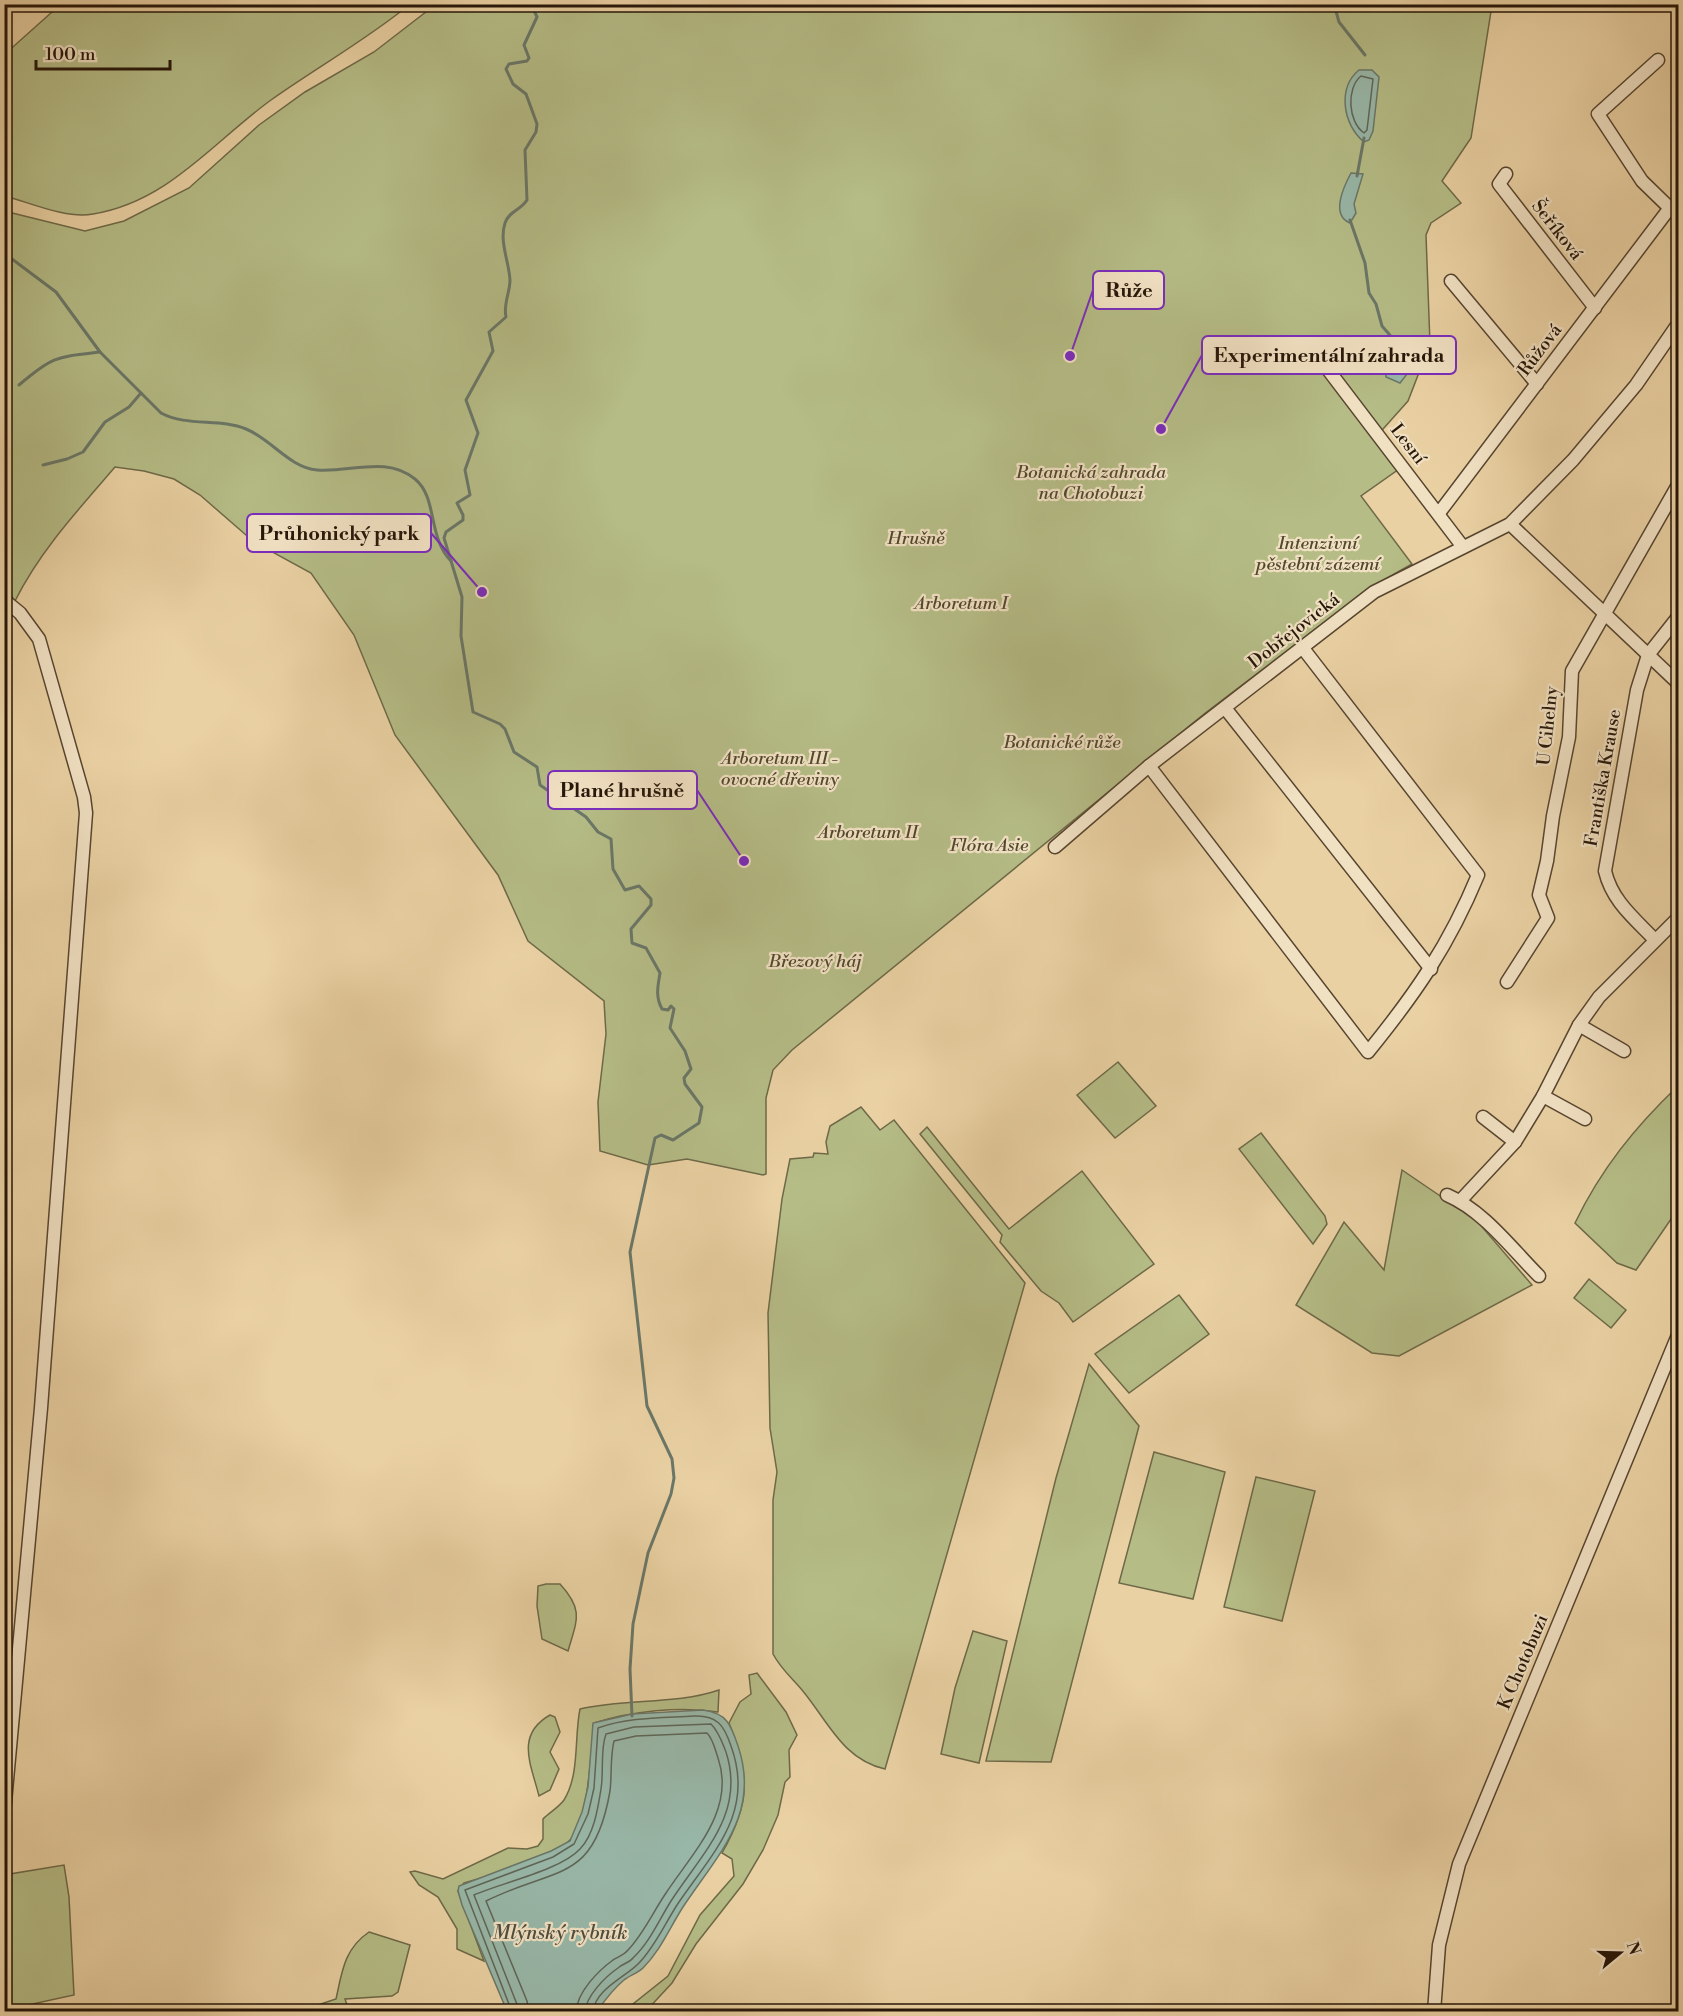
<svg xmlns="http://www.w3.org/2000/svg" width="1683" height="2016" font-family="'Libre Bodoni',serif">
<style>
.green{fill:#b5bc86;stroke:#6e6948;stroke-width:1.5}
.water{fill:#98b7a8;stroke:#6a7768;stroke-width:1.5}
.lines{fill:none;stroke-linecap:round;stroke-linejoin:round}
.shore{stroke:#5f6658;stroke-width:1.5}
.stream{stroke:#6a7768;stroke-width:3}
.minor-casing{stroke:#574530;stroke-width:15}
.minor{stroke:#f1e1c3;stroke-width:12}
.labels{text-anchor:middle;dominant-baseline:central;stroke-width:4.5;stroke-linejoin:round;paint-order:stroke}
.street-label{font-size:18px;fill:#261609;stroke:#f1e1c3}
.park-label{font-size:18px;font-style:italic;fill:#51482e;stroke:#f1e1c3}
.water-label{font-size:20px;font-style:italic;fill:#4e4e41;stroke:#f1e1c3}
.leader{fill:none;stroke:#7b2cbf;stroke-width:2}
.callout-dot{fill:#7b2cbf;stroke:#f1e1c3;stroke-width:2}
.callout{fill:#f1e1c3;stroke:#7b2cbf;stroke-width:2}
.callout-label{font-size:20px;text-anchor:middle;font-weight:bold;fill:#261609}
</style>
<rect width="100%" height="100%" fill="#ead1a3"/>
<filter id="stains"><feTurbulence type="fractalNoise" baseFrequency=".00333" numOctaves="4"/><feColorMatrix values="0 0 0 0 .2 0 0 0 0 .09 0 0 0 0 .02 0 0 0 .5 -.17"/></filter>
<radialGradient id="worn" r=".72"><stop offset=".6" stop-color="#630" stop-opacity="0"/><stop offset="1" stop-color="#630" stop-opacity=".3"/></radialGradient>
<g class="green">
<path d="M 61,4 L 409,4 L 409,5 C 366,40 316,68 271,100 C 213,142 168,202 93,214 C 66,219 31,203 5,196 L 5,54 Z"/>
<path d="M 435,5 L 1492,5 L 1471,138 L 1442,181 L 1461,203 L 1431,223 L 1426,235 L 1430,344 L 1408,401 L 1375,438 L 1399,469 L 1361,496 L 1412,564 L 1368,589 L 1204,714 L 792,1050 L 773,1070 L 766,1098 L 766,1174 L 763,1175 L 687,1159 L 648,1165 L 600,1151 L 598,1102 L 606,1034 L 604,1001 L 528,941 L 498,875 L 395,735 L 354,635 L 311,573 L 254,542 L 200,495 L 174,479 L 144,471 L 115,467 C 78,510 40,551 15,601 L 5,588 L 4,211 L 85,231 L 124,221 L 189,188 L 259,125 L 305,92 L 374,52 Z"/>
<path d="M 1118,1062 L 1156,1106 L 1115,1138 L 1077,1095 Z"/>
<path d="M 1678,1086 L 1678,1209 L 1636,1270 L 1617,1263 L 1575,1223 C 1601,1169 1635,1127 1678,1086 Z"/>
<path d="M 861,1107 L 880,1130 L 894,1120 L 1025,1283 L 885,1769 C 842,1759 828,1721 802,1690 C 791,1677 781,1669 773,1654 L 773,1500 L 777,1472 L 770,1428 L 768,1313 L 782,1199 L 790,1159 L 813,1157 L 814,1153 L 828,1154 L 826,1142 L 830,1126 Z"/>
<path d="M 927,1127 L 1009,1229 L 1082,1171 L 1154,1264 L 1073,1322 L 1059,1303 L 1041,1291 L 1000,1242 L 1002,1235 L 920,1134 Z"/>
<path d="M 1261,1133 L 1325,1216 L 1327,1224 L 1313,1244 L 1239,1149 Z"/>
<path d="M 1402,1170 L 1477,1221 L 1532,1285 L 1399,1356 L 1372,1353 L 1296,1305 L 1344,1222 L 1384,1270 Z"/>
<path d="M 1589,1279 L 1626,1310 L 1611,1328 L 1574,1298 Z"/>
<path d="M 1179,1295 L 1209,1334 L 1129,1393 L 1095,1354 Z"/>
<path d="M 1089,1364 L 1139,1426 L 1134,1445 L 1051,1762 L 986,1761 L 1056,1478 Z"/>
<path d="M 1154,1452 L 1225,1472 L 1193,1599 L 1119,1583 Z"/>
<path d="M 1256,1477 L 1315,1491 L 1282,1621 L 1224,1607 Z"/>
<path d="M 546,1584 L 560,1584 C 584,1610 577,1620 568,1651 L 542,1639 L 537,1606 L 538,1586 Z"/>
<path d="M 973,1631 L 1007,1641 L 979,1763 L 941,1754 L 955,1688 Z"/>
<path d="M 757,1673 L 786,1712 L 797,1735 L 789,1750 L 790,1777 L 785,1782 L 778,1815 L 763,1850 L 743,1884 L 696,1944 L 672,1983 L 646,2011 L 623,2012 L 668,1976 L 700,1915 L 734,1876 L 732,1859 L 722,1853 C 751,1802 750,1777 729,1723 L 740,1702 L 751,1694 L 749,1675 Z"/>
<path d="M 719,1690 L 718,1712 C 679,1706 632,1711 594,1723 C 591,1751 589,1819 570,1840 C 556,1855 486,1877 464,1883 L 458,1891 L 484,1961 L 457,1949 L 457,1929 L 438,1897 L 419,1885 L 410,1872 L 415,1871 L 443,1879 L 508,1848 L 527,1849 L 538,1846 L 543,1839 L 543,1819 C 549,1813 559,1807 564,1800 C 580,1774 574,1738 580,1709 C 626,1698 675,1705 719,1690 Z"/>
<path d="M 550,1715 L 555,1717 L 560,1732 L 550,1752 L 559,1769 L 550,1790 L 539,1796 C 531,1764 515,1735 550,1715 Z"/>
<path d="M 64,1865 L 69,1897 L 74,1995 L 5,2010 L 4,1956 L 10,1874 Z"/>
<path d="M 369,1932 L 410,1945 L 398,1992 L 392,1996 L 345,1999 L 349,2011 L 307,2011 L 309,2008 L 336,1999 C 342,1972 344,1949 369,1932 Z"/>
</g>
<g class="water">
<path d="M 1359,70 L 1372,70 L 1379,77 L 1373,131 L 1369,140 L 1364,142 C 1343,125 1337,88 1359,70 Z"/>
<path d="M 1351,173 L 1363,174 L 1354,204 L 1356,213 L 1350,223 C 1330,215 1344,186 1351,173 Z"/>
<path d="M 1400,345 L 1411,369 L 1400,383 L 1386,377 C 1385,363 1388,353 1400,345 Z"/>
<path d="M 703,1710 C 727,1713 731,1725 738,1746 C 761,1814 718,1854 683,1907 C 670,1927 661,1950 643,1968 C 638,1973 630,1975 624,1980 C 613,1989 605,2000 597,2011 L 507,2011 L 462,1905 L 458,1891 L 459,1886 L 551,1851 L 570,1841 L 582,1812 L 588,1787 L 593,1723 L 632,1714 Z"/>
</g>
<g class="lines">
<g class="shore">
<path d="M 1361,76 L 1373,79 L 1367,130 L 1364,133 C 1348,122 1346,88 1361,76 Z"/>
<path d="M 512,2012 L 465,1890 L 553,1857 L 574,1844 L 588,1814 L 594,1788 L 598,1728 C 629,1717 662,1718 694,1716 C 717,1715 724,1725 731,1746 C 755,1812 714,1851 679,1902 C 665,1923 656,1945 639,1963 C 626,1977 595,1989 593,2012"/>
<path d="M 520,2012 L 474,1895 C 501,1883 561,1870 580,1849 C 594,1835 598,1808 601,1789 C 604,1771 600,1750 606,1734 L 634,1727 L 711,1724 C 719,1732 722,1742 726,1752 C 746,1814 702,1853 671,1901 C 659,1920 650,1942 633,1958 C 629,1963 622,1964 618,1968 C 605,1977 586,1996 585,2012"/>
<path d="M 529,2012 L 527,2001 L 486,1901 C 556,1866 594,1884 610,1791 C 612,1775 610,1757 614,1741 L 636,1736 L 707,1733 C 713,1739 715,1749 718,1758 C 736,1810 693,1852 666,1893 C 653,1912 644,1933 628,1950 C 624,1955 618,1957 613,1960 C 598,1971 577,1992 576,2012"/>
</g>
<g class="stream">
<path d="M 531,4 L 537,17 L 524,45 L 529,58 L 527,61 L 509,64 L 506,69 L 513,84 L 526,94 L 537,124 L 536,132 L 525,150 L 527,200 C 521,210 509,211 505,223 C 499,242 509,261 510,280 C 510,293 503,304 506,317 L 489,332 L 493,351 L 466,400 L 478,433 L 465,470 L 470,495 L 457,503 L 463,515 L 463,520 L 446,532 L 444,538 L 462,597 L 461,636 L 473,712 L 500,724 L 505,729 L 514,752 L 537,767 L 540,785 L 586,817 L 598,832 L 611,839 L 613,869 L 625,890 L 639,886 L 651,899 L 651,905 L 631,929 L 632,943 L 646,948 L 660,973 C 658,986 655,996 662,1009 L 668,1010 L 671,1006 L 674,1009 L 670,1028 L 685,1051 L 691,1069 L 684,1078 L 685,1084 L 702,1107 L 699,1123 L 673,1140 L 661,1135 L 655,1138 L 630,1252 L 647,1406 L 672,1459 L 674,1478 L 671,1494 L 648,1553 L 633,1624 L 630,1669 L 632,1716"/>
<path d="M 1334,4 L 1339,22 L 1365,55"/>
<path d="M 1357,176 L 1364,138"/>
<path d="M 1350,220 L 1365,263 L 1369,293 L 1376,304 L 1382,326 L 1395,341 L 1395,349"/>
<path d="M 4,253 L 56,292 L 100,352 L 161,413 C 187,427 220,418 246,429 C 271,439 290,468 317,470 C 350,473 386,455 415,479 C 438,498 427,536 451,561"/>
<path d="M 19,385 C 53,356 56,357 100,352"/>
<path d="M 43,465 L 67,459 L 83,452 L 105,422 L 129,407 L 141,393"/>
</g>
<defs>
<g id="minor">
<path d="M 1658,60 L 1598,114 L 1642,181 L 1678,216"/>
<path d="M 1506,174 L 1499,184 L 1595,308"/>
<path d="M 1451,281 L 1537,384"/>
<path d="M 1323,363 L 1463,547"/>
<path d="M 1439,513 L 1669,209"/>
<path d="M 1510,524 L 1678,683"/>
<path d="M 4,600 L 20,613 L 39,639 L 84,797 L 86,813 L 41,1408 L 4,1813"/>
<path d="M 1225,708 L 1431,969"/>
<path d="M 1149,766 L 1368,1052 C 1416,993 1449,945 1478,875 L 1302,647"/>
<path d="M 1055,847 L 1149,766 L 1374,592 L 1510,524 L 1573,460 L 1636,385 L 1678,324"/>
<path d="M 1655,940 C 1634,918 1612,901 1605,871 L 1637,690 L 1648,655 L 1678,617"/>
<path d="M 1507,982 L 1548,918 L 1539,895 L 1547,861 L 1553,816 L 1569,737 L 1572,671 L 1678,485"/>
<path d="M 1579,1025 L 1624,1051"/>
<path d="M 1543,1096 L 1585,1119"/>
<path d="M 1483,1117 L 1515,1142"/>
<path d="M 1447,1195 C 1484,1211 1511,1248 1539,1276"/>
<path d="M 1460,1201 L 1515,1142 L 1543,1096 L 1579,1025 L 1599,997 L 1678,918"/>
<path d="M 1434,2012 L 1439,1945 L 1459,1864 L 1678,1335"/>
</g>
</defs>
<use href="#minor" class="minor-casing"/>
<use href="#minor" class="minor"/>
</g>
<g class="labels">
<g class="street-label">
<text transform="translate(1557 230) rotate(52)">Šeříková</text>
<text transform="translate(1540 350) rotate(-53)">Růžová</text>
<text transform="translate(1408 444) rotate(52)">Lesní</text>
<text transform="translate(1294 631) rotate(-38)">Dobřejovická</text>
<text transform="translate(1548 726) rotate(-84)">U Cihelny</text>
<text transform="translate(1603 778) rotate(-80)">Františka Krause</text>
<text transform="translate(1523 1662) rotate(-67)">K Chotobuzi</text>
</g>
<g class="park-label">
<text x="1091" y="472">Botanická zahrada<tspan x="1091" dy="21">na Chotobuzi</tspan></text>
<text x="916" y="538">Hrušně</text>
<text x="1318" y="543">Intenzivní<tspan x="1318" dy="21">pěstební zázemí</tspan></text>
<text x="961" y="603">Arboretum I</text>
<text x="1062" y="742">Botanické růže</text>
<text x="780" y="758">Arboretum III -<tspan x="780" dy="21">ovocné dřeviny</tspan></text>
<text x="868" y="832">Arboretum II</text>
<text x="989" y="845">Flóra Asie</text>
<text x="815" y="961">Březový háj</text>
</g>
<g class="water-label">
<text x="560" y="1933">Mlýnský rybník</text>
</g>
</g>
<path class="leader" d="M1070 356L1093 290M1161 429L1202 355M482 592L431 533M744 861L697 790"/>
<g class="callout-dot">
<circle cx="1070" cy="356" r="6"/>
<circle cx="1161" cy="429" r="6"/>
<circle cx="482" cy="592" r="6"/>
<circle cx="744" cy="861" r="6"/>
</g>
<g class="callout">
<rect x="1093" y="271" width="71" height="38" rx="6"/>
<rect x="1202" y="336" width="254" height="38" rx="6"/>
<rect x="247" y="514" width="184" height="38" rx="6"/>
<rect x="548" y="771" width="149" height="38" rx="6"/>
</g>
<g class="callout-label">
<text x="1129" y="297">Růže</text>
<text x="1329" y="362">Experimentální zahrada</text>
<text x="339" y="540">Průhonický park</text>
<text x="622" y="797">Plané hrušně</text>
</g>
<rect width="1683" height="2016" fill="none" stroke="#ead1a3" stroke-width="24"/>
<rect x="6" y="6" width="1671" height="2004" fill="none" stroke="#261609" stroke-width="3"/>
<rect x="12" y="12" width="1659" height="1992" fill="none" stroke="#261609" stroke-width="1.5"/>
<g transform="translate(1620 1953) rotate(71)" stroke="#f1e1c3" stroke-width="4.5" paint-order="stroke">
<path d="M0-4.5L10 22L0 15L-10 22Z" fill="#261609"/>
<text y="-9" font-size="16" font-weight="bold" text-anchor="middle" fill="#261609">N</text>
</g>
<path d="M36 60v9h134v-9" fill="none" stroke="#261609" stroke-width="3"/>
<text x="45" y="60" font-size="18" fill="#261609" stroke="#f1e1c3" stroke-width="4.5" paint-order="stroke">100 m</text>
<rect width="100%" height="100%" filter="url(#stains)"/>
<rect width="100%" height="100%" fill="url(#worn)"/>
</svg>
